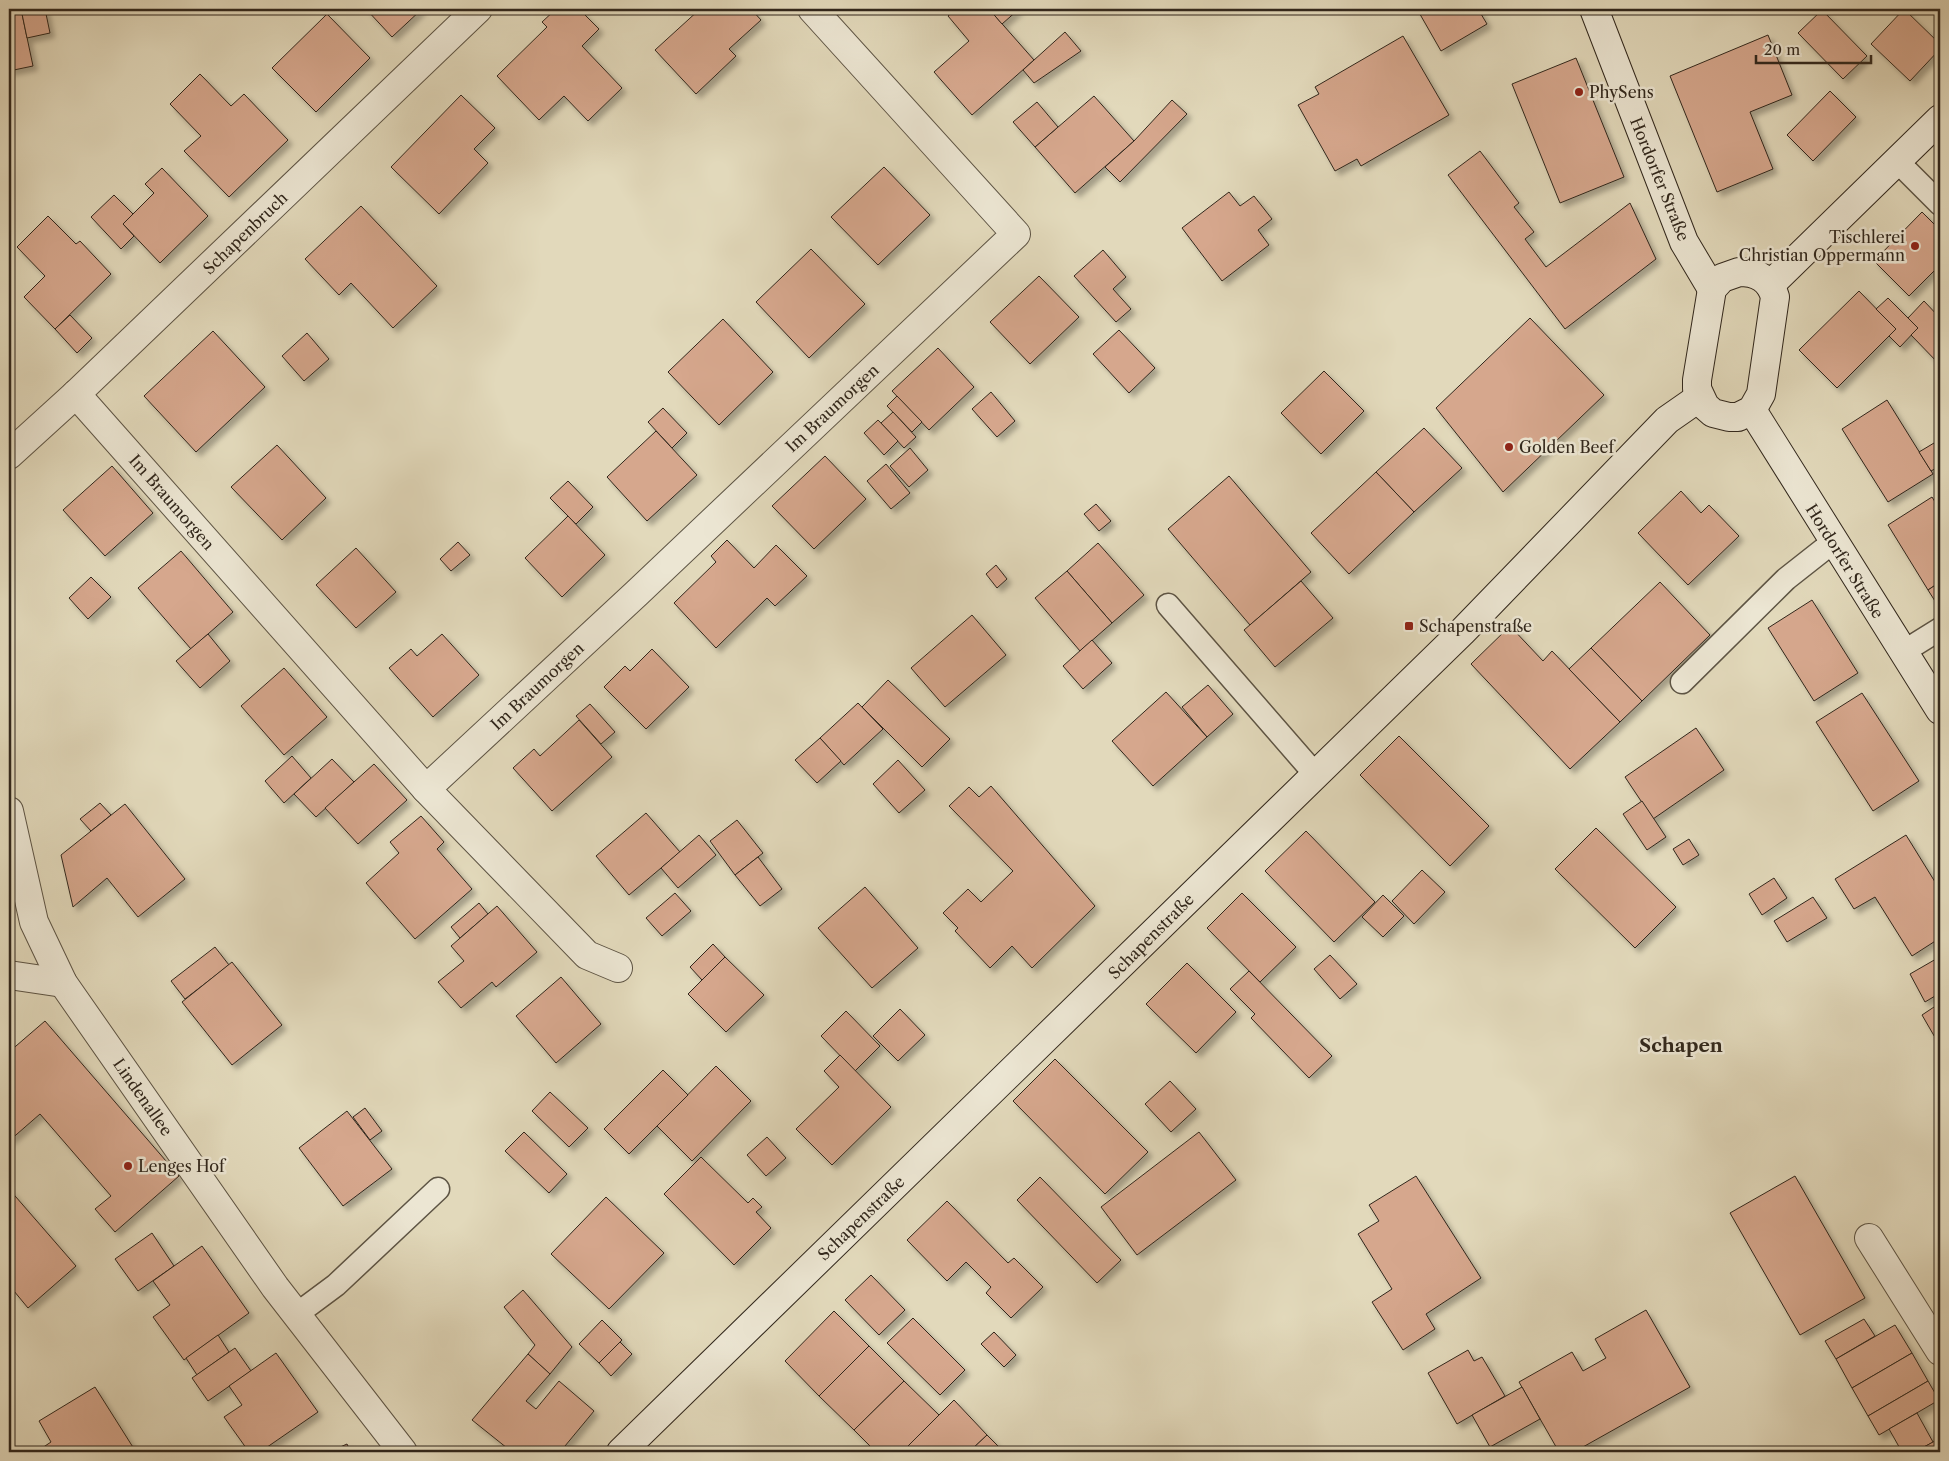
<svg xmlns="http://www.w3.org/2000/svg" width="1949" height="1461" font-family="'Libre Caslon Text',serif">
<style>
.building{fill:#d6a78d;stroke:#31271c;filter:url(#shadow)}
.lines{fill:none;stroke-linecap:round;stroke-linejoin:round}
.lane-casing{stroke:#5d5444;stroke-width:25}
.street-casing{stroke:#5d5444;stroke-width:30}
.secondary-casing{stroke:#31271c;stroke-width:30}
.lane{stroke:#ece6d3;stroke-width:22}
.street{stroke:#ece6d3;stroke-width:28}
.secondary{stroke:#ece6d3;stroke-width:28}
.poi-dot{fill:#8f2418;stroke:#ece6d3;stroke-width:2}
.labels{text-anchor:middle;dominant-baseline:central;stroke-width:5;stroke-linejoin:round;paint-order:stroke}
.poi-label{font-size:16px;fill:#31271c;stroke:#ece6d3;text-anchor:start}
.street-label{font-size:16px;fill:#31271c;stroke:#ece6d3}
.quarter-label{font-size:19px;font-weight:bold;fill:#31271c;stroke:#ece6d3}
</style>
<defs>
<filter id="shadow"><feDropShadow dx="4.5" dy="4.5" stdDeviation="2.5" flood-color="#0004"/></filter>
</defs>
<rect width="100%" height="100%" fill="#e2d9bb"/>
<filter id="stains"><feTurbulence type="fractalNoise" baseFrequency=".004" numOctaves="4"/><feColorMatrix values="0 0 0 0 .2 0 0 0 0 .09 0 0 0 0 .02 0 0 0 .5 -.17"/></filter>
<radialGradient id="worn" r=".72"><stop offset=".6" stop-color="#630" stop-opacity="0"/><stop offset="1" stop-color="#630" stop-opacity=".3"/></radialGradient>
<g class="building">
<path d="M 9,9 L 21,9 L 33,66 L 9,71 Z"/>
<path d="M 21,9 L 45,9 L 50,33 L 27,38 Z"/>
<path d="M 366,9 L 422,9 L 392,37 Z"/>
<path d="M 556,9 L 579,9 L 599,29 L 582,46 L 622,88 L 588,121 L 564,96 L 539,120 L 497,76 L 547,27 L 542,22 Z"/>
<path d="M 700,9 L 751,9 L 761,20 L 729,49 L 736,56 L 696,94 L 655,50 Z"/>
<path d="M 956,9 L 989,9 L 1034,60 L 972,115 L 934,72 L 969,41 L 948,16 Z"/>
<path d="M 989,9 L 1019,9 L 1002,24 Z"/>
<path d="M 1417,9 L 1478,9 L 1487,24 L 1441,51 Z"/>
<path d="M 1904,9 L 1940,44 L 1940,49 L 1910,81 L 1871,44 Z"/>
<path d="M 1822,10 L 1867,56 L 1843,79 L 1798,33 Z"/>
<path d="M 327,14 L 370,58 L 316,112 L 272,68 Z"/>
<path d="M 1065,32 L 1081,51 L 1034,83 L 1023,70 Z"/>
<path d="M 1768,35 L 1792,95 L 1750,112 L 1773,169 L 1717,192 L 1670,76 Z"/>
<path d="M 1403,36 L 1449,115 L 1361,166 L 1357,159 L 1335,171 L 1298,105 L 1319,94 L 1315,87 Z"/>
<path d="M 1576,58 L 1624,177 L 1560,203 L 1512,84 Z"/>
<path d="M 200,74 L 231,106 L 244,94 L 288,140 L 229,197 L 184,151 L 201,136 L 170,104 Z"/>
<path d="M 1830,91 L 1856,117 L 1813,161 L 1787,135 Z"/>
<path d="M 461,95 L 495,128 L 474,149 L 488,163 L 439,214 L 391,167 Z"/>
<path d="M 1094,96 L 1134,141 L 1075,193 L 1035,147 Z"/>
<path d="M 1172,100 L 1187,114 L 1120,182 L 1105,167 L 1134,141 Z"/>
<path d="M 1037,102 L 1058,127 L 1035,147 L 1013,122 Z"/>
<path d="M 1480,151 L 1519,203 L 1514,207 L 1534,232 L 1525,239 L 1546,267 L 1630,203 L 1656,259 L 1565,329 L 1448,175 Z"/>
<path d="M 884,167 L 930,215 L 878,265 L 831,217 Z"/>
<path d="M 162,168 L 208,216 L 160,263 L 123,224 L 154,193 L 145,184 Z"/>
<path d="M 1229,192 L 1240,206 L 1254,196 L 1272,219 L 1258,230 L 1269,245 L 1222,281 L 1182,228 Z"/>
<path d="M 114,195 L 133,214 L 123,224 L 134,236 L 121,249 L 91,217 Z"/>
<path d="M 361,206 L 437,286 L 393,328 L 351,283 L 339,295 L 305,259 Z"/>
<path d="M 1922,212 L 1940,230 L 1940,265 L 1909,296 L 1874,261 Z"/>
<path d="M 48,216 L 76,244 L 80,241 L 111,274 L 55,329 L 24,297 L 45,276 L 17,247 Z"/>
<path d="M 811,249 L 865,304 L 809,358 L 756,302 Z"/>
<path d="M 1103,250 L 1126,277 L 1113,289 L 1131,309 L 1116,322 L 1074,276 Z"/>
<path d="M 1039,276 L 1079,317 L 1030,364 L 990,322 Z"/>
<path d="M 1859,291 L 1896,329 L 1837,388 L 1799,350 Z"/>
<path d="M 1888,298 L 1918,328 L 1900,347 L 1889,336 L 1896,329 L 1876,309 Z"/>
<path d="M 1924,301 L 1940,318 L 1940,365 L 1911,335 L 1918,328 L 1908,318 Z"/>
<path d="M 70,315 L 92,338 L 77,353 L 55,329 Z"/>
<path d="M 1530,318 L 1604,395 L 1503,492 L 1436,408 Z"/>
<path d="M 723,319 L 773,372 L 719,425 L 668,372 Z"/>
<path d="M 1119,330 L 1155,368 L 1129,393 L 1093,354 Z"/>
<path d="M 213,331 L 265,387 L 196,452 L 144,396 Z"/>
<path d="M 307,333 L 329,359 L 304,381 L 282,356 Z"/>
<path d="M 938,348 L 974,387 L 929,430 L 892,391 Z"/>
<path d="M 1324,371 L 1364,411 L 1321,454 L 1281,413 Z"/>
<path d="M 991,392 L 1015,421 L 997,437 L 972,409 Z"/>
<path d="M 897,396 L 922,422 L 912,432 L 887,406 Z"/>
<path d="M 1887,400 L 1933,474 L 1888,502 L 1842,429 Z"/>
<path d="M 663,408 L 687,433 L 672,448 L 648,422 Z"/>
<path d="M 893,412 L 916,437 L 904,448 L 881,423 Z"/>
<path d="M 878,420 L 898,441 L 884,455 L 864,433 Z"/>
<path d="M 1424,428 L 1462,468 L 1414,512 L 1376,472 Z"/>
<path d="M 656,431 L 697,475 L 647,521 L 607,477 Z"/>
<path d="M 1934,443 L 1940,453 L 1940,466 L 1931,471 L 1919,452 Z"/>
<path d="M 277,445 L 326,498 L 282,540 L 231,487 Z"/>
<path d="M 910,448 L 928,470 L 909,487 L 890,466 Z"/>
<path d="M 825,456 L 866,499 L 814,549 L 772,506 Z"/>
<path d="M 886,464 L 910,493 L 891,509 L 867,481 Z"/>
<path d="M 112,466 L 153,513 L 105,556 L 63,510 Z"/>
<path d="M 1376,472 L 1414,512 L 1349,574 L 1311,533 Z"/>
<path d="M 1229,476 L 1311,572 L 1250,625 L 1168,529 Z"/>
<path d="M 568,481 L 593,507 L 576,524 L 550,498 Z"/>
<path d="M 1681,491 L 1701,513 L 1709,505 L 1739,536 L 1688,585 L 1638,533 Z"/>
<path d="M 1932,497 L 1940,510 L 1940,582 L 1928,590 L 1888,525 Z"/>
<path d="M 1096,504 L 1111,521 L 1099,531 L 1084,514 Z"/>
<path d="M 568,516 L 605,555 L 562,597 L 525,558 Z"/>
<path d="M 727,540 L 754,568 L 776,545 L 807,576 L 775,606 L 767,598 L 716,648 L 674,603 L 716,562 L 711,556 Z"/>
<path d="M 458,542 L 470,555 L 451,571 L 440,559 Z"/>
<path d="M 1098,543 L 1144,595 L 1112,623 L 1067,571 Z"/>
<path d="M 356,548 L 396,592 L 356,628 L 316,585 Z"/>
<path d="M 181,551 L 233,612 L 191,649 L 138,588 Z"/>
<path d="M 996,565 L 1007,579 L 997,588 L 986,574 Z"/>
<path d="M 1067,571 L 1112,623 L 1080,651 L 1035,598 Z"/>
<path d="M 91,577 L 111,597 L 88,619 L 69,598 Z"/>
<path d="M 1301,581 L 1333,618 L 1275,667 L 1244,630 Z"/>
<path d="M 1660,582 L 1710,635 L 1642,701 L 1591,648 Z"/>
<path d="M 1940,582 L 1940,609 L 1928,590 Z"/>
<path d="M 1812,600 L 1858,673 L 1814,701 L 1768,628 Z"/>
<path d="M 972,615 L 1006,655 L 945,707 L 911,668 Z"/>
<path d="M 1510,626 L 1543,661 L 1552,651 L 1620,722 L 1570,769 L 1471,664 Z"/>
<path d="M 208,634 L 230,661 L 200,688 L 176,661 Z"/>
<path d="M 442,634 L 479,675 L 433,717 L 389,668 L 411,649 L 417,656 Z"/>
<path d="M 1092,640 L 1112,663 L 1083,689 L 1063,666 Z"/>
<path d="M 1591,648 L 1642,701 L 1620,722 L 1569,669 Z"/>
<path d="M 652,649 L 689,687 L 646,729 L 604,687 L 625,666 L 630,671 Z"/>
<path d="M 284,668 L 327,717 L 284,755 L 241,706 Z"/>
<path d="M 888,680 L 950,739 L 922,767 L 862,707 Z"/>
<path d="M 1208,685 L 1233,714 L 1207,737 L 1182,707 Z"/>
<path d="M 1166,692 L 1207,737 L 1153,786 L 1112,741 Z"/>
<path d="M 1862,693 L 1919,781 L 1873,811 L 1816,722 Z"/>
<path d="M 858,703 L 883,729 L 844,765 L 820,738 Z"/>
<path d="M 590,704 L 615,732 L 601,744 L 576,716 Z"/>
<path d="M 579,720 L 612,757 L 552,811 L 513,768 L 534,749 L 540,756 Z"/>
<path d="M 1696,728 L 1724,770 L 1653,819 L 1625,777 Z"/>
<path d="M 1399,736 L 1489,826 L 1450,866 L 1360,775 Z"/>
<path d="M 820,738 L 841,761 L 817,783 L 795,760 Z"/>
<path d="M 292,756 L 311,778 L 284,803 L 265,781 Z"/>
<path d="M 332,759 L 354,782 L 316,817 L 294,794 Z"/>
<path d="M 898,760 L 925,790 L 899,813 L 873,784 Z"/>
<path d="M 374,764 L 407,800 L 358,844 L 325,808 Z"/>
<path d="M 991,786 L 1095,906 L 1032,968 L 1012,946 L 990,968 L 955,931 L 958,928 L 943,913 L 968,889 L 981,902 L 1013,871 L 949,806 L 969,787 L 979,797 Z"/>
<path d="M 1642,801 L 1666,837 L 1647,850 L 1623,814 Z"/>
<path d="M 100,803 L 111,815 L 91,831 L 80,819 Z"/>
<path d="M 125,804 L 185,879 L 138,917 L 107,878 L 73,907 L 61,855 Z"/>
<path d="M 646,813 L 680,852 L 629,895 L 596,856 Z"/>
<path d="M 421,816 L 444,842 L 437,849 L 472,889 L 415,939 L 366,883 L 399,853 L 390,842 Z"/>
<path d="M 737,820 L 763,853 L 735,875 L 710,841 Z"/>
<path d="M 1596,828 L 1676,907 L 1635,948 L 1555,869 Z"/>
<path d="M 1306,831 L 1375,902 L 1334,942 L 1265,871 Z"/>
<path d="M 699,835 L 716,855 L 678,888 L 661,868 Z"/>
<path d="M 1906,835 L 1940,890 L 1940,938 L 1912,956 L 1875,897 L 1854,909 L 1835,879 Z"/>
<path d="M 1689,839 L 1699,855 L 1683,865 L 1673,849 Z"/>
<path d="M 758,857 L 782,889 L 760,906 L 735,875 Z"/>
<path d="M 1422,870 L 1445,892 L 1414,924 L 1392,901 Z"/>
<path d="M 1774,878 L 1787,898 L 1762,915 L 1749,894 Z"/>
<path d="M 865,887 L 918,948 L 872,988 L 818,928 Z"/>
<path d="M 675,893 L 691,911 L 662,936 L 646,918 Z"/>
<path d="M 1242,893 L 1296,947 L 1260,982 L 1207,928 Z"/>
<path d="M 1383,895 L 1404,916 L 1383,937 L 1362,917 Z"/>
<path d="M 1813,897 L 1827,918 L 1787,942 L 1774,921 Z"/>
<path d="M 479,903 L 488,914 L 460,938 L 451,927 Z"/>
<path d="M 497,906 L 537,952 L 496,987 L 492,982 L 461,1008 L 438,982 L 464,961 L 451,946 Z"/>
<path d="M 713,944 L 725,957 L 702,980 L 690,967 Z"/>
<path d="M 215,947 L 229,965 L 185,999 L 171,981 Z"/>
<path d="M 1330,955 L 1357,984 L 1340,999 L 1314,969 Z"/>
<path d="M 725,957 L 764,995 L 726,1032 L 688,994 Z"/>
<path d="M 1936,959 L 1940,967 L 1940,993 L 1925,1002 L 1910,974 Z"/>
<path d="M 232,962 L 282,1025 L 232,1065 L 182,1002 Z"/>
<path d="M 1187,963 L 1236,1012 L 1196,1053 L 1146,1004 Z"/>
<path d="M 1249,971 L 1332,1056 L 1309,1078 L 1251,1018 L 1255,1014 L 1230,989 Z"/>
<path d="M 561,977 L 601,1024 L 556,1063 L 516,1016 Z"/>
<path d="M 1940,1003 L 1940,1046 L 1922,1015 Z"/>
<path d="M 900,1009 L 925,1035 L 898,1061 L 873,1036 Z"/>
<path d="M 846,1011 L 880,1046 L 855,1071 L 821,1036 Z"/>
<path d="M 45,1021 L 179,1176 L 115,1232 L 95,1209 L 111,1196 L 40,1114 L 9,1141 L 9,1052 Z"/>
<path d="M 840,1055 L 891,1107 L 832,1165 L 796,1129 L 839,1087 L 824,1071 Z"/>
<path d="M 1055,1059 L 1148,1152 L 1105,1194 L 1013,1101 Z"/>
<path d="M 716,1066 L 751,1101 L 692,1161 L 657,1126 Z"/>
<path d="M 663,1070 L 688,1095 L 629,1154 L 604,1129 Z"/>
<path d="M 1170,1081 L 1196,1109 L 1171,1132 L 1145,1104 Z"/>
<path d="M 550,1092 L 588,1128 L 569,1147 L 532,1111 Z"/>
<path d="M 365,1108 L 382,1131 L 370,1140 L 353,1117 Z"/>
<path d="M 347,1111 L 392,1169 L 343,1206 L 299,1148 Z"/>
<path d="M 524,1132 L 567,1174 L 549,1193 L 505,1151 Z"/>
<path d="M 1199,1132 L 1236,1180 L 1137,1255 L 1101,1207 Z"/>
<path d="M 767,1137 L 786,1158 L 766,1176 L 747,1155 Z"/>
<path d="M 701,1157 L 748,1203 L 753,1198 L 762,1207 L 756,1212 L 771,1228 L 734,1265 L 664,1194 Z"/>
<path d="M 1416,1176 L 1481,1278 L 1426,1314 L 1435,1329 L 1403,1350 L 1372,1302 L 1392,1289 L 1358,1234 L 1379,1221 L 1369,1205 Z"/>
<path d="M 1795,1176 L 1865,1298 L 1800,1335 L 1730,1213 Z"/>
<path d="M 1040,1177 L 1121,1260 L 1097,1283 L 1017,1200 Z"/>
<path d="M 9,1189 L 76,1266 L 28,1308 L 9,1285 Z"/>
<path d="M 606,1197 L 664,1253 L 609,1309 L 551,1254 Z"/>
<path d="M 947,1201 L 1008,1263 L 1014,1258 L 1043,1287 L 1011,1318 L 986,1293 L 991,1287 L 966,1262 L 947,1281 L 907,1240 Z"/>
<path d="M 152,1233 L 174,1266 L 138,1291 L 115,1259 Z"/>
<path d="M 202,1246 L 249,1313 L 184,1360 L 153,1317 L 170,1305 L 153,1281 Z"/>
<path d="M 871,1275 L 905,1310 L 879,1335 L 845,1300 Z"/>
<path d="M 523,1290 L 572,1347 L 550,1374 L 528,1354 L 535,1345 L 504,1307 Z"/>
<path d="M 1646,1310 L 1690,1387 L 1574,1452 L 1559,1452 L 1519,1382 L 1572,1352 L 1583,1371 L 1606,1358 L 1595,1339 Z"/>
<path d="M 834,1311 L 869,1346 L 819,1396 L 785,1361 Z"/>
<path d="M 913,1318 L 965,1370 L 940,1395 L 887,1343 Z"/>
<path d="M 1864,1319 L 1875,1336 L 1836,1359 L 1825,1341 Z"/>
<path d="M 602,1320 L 622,1340 L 599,1363 L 579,1344 Z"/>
<path d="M 1895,1325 L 1912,1353 L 1852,1388 L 1836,1359 Z"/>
<path d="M 994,1332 L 1016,1355 L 1004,1367 L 981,1344 Z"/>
<path d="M 218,1335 L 229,1352 L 197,1375 L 186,1358 Z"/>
<path d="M 620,1342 L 632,1354 L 611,1376 L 599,1363 Z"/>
<path d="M 869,1346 L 904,1381 L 854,1430 L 819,1396 Z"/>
<path d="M 235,1348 L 251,1371 L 208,1401 L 192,1378 Z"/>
<path d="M 1468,1350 L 1474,1361 L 1482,1357 L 1505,1396 L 1457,1424 L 1428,1373 Z"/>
<path d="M 276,1353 L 318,1412 L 260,1452 L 249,1452 L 224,1417 L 242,1405 L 229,1386 Z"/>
<path d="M 1912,1353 L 1928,1381 L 1868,1416 L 1852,1388 Z"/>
<path d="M 528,1354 L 550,1374 L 526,1401 L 536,1409 L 559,1381 L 594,1411 L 560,1452 L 512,1452 L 472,1420 Z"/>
<path d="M 904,1381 L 939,1415 L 902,1452 L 876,1452 L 854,1430 Z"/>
<path d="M 1928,1381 L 1939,1400 L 1879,1435 L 1868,1416 Z"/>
<path d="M 95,1387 L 136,1452 L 36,1452 L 51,1442 L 39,1421 Z"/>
<path d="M 1522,1387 L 1540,1419 L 1490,1447 L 1472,1415 Z"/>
<path d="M 954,1400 L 987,1435 L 969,1452 L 908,1452 L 905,1449 Z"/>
<path d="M 1917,1413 L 1933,1442 L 1915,1452 L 1902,1452 L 1889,1429 Z"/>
<path d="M 987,1435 L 1004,1452 L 969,1452 Z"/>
<path d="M 1940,1438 L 1940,1452 L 1915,1452 L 1933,1442 Z"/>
<path d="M 347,1444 L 351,1452 L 329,1452 Z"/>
</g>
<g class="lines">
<defs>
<g id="lane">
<path d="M 1897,161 L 1940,204"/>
<path d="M 1168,605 L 1315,774"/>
<path d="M 1903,652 L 1940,629"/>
<path d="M 1682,682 L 1786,579 L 1833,542"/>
<path d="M 297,1314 L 336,1285 L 438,1189"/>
</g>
<g id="street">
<path d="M 76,394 L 426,789 L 637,593 L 1016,234 L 812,9"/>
<path d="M 9,455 L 76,394 L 478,9"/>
<path d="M 426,789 L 587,955 L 618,968"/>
<path d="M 9,811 L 34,922 L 63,983 L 275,1287 L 403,1452"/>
<path d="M 9,975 L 63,983"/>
<path d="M 1869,1238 L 1940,1351"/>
</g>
<g id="secondary">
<path d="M 1594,9 L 1684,242 L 1712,289"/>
<path d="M 1739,272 C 1757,272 1770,279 1775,297 L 1761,394 L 1752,410 L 1738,417 L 1729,417 L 1713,413 L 1705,406 L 1697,389 L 1697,380 L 1712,289 L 1722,278 Z"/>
<path d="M 1770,285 L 1940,119"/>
<path d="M 1752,410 L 1940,710"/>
<path d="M 621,1452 L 1462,632 L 1667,420 L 1700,397"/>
</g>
</defs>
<use href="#lane" class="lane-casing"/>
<use href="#street" class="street-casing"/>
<use href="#secondary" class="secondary-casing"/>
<use href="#lane" class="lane"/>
<use href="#street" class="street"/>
<use href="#secondary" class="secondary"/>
</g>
<g class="poi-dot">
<circle cx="1579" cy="92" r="5"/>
<circle cx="1915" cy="246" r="5"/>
<circle cx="1509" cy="447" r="5"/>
<rect x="1404" y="621" width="10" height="10" rx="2.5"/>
<circle cx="128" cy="1166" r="5"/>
</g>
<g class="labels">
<g class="poi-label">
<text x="1589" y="92">PhySens</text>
<text x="1905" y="237" text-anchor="end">Tischlerei<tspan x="1905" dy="18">Christian Oppermann</tspan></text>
<text x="1519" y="447">Golden Beef</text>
<text x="1419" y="626">Schapenstraße</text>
<text x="138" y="1166">Lenges Hof</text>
</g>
<g class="street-label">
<text transform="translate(1660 179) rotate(68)">Hordorfer Straße</text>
<text transform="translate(245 233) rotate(-44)">Schapenbruch</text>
<text transform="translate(832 408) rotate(-43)">Im Braumorgen</text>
<text transform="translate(172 502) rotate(49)">Im Braumorgen</text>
<text transform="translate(1845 561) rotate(58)">Hordorfer Straße</text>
<text transform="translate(537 686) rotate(-43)">Im Braumorgen</text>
<text transform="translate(1151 936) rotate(-45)">Schapenstraße</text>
<text transform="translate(143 1097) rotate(55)">Lindenallee</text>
<text transform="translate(861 1218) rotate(-44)">Schapenstraße</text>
</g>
<g class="quarter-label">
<text x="1681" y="1045">Schapen</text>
</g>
</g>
<rect width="1949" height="1461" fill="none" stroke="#e2d9bb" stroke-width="30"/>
<rect x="10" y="10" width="1929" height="1441" fill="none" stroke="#31271c" stroke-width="2.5"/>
<rect x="15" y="15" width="1919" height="1431" fill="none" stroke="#31271c"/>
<path d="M1756 55v8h115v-8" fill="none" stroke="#31271c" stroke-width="2.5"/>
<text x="1764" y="55" font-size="15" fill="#31271c" stroke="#ece6d3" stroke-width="4" paint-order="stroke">20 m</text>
<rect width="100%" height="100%" filter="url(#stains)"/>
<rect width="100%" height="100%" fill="url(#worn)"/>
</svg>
